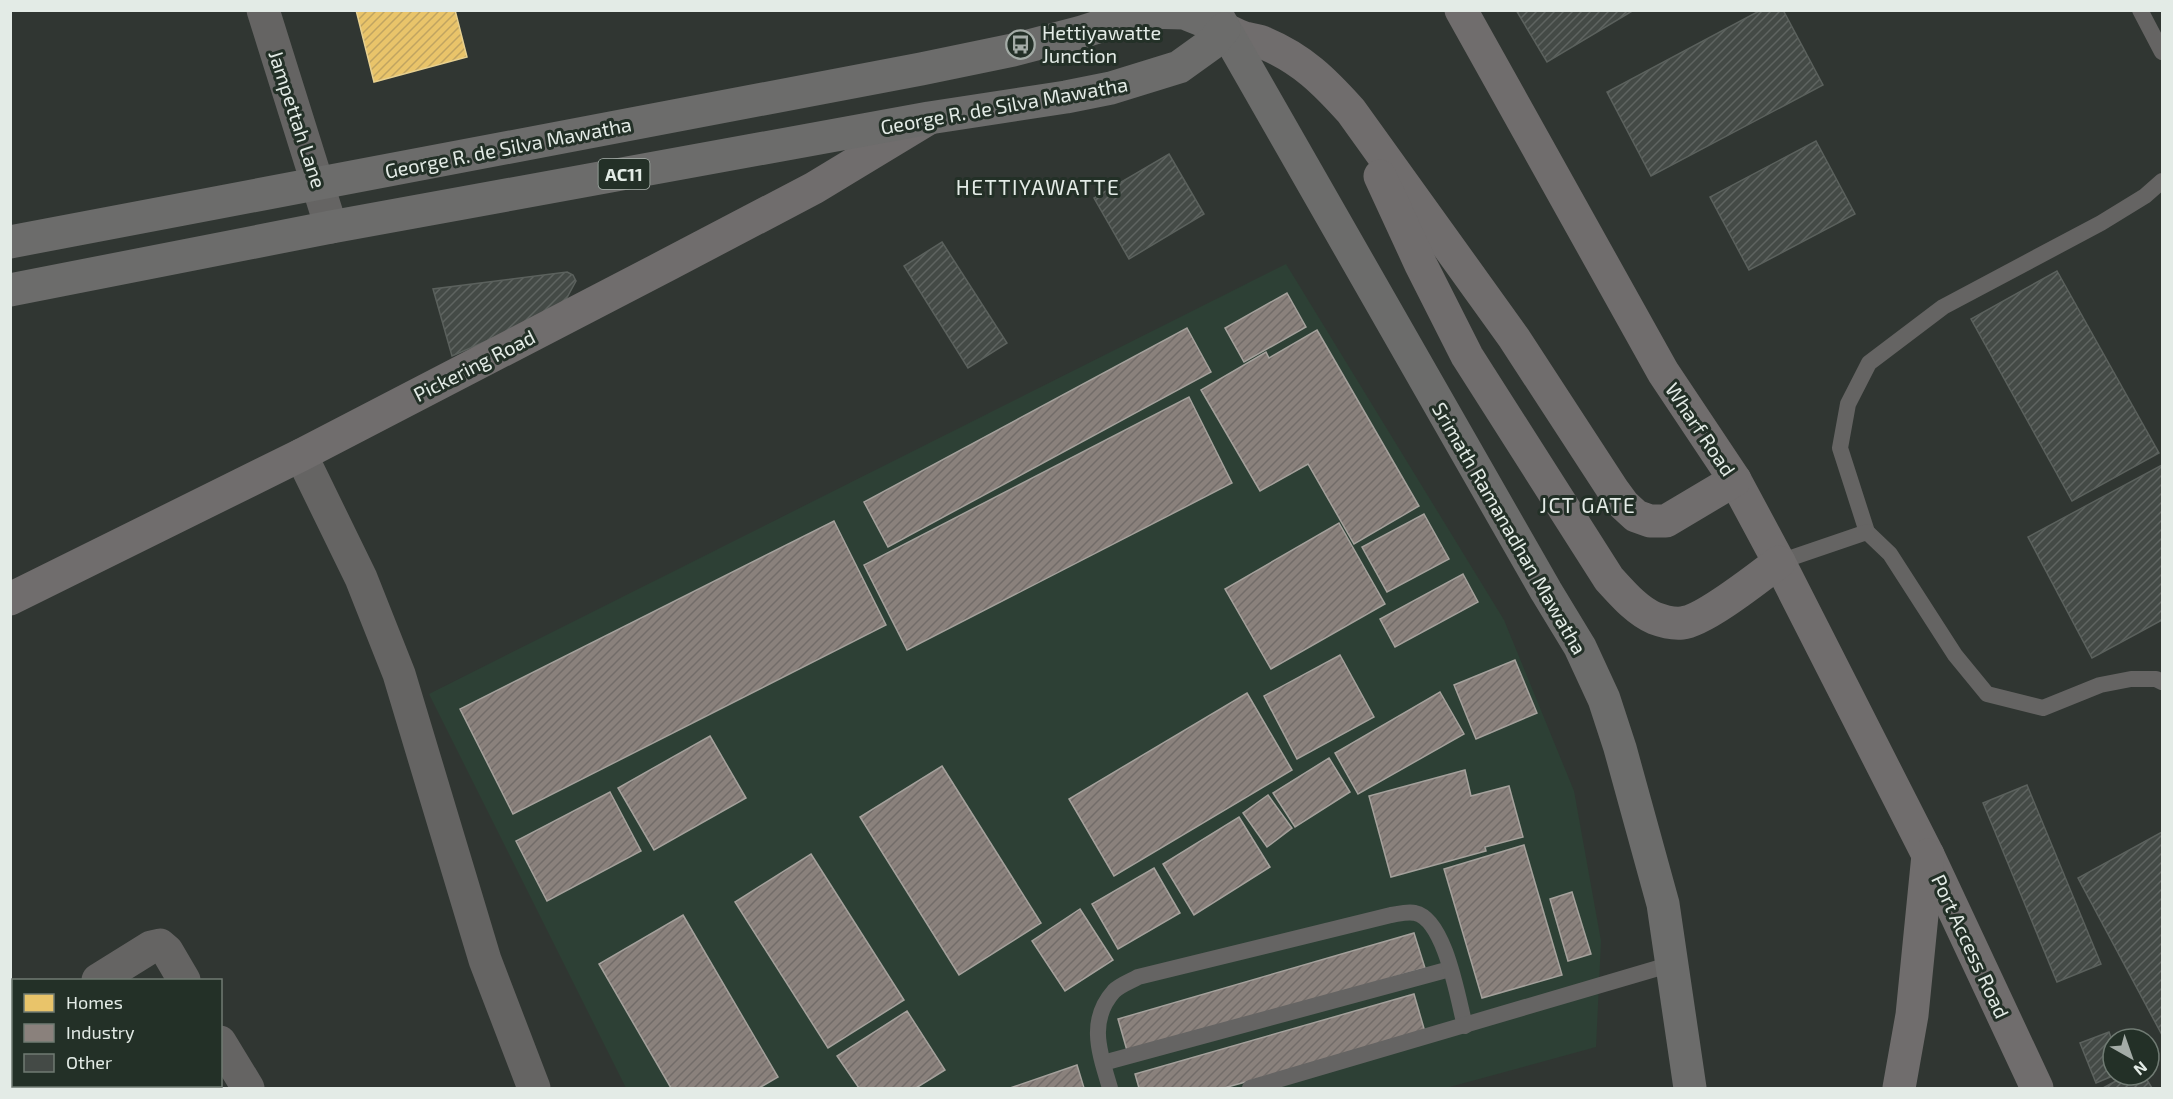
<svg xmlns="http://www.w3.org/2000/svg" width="2173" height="1099" font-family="'Exo 2',sans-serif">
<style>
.built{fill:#2d4035}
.homes{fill:url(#homes-hatch);stroke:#e7d08f;stroke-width:1.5}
.industry{fill:url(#industry-hatch);stroke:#a5a19c;stroke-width:1.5}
.building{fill:url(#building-hatch);stroke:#5b615d;stroke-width:1.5}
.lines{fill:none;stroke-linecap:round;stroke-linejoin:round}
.lane{stroke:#656463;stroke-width:16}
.street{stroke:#656463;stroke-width:33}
.secondary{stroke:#706d6d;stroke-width:33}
.primary{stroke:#6c6c6b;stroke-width:33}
.labels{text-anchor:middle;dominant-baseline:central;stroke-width:6;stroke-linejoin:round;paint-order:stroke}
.shield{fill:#233027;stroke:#a9b3ad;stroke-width:1.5}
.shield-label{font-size:18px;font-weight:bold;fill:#e3ebe6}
.poi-label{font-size:20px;fill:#e3ebe6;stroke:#233027;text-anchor:start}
.street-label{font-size:20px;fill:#e3ebe6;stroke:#233027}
.neighbourhood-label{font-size:21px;letter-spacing:1.5px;fill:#e3ebe6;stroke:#233027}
</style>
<defs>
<pattern id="homes-hatch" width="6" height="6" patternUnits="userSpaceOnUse" patternTransform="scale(1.5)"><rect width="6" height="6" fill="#e9c46a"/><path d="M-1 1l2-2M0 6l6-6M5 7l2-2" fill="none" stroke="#c0a461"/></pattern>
<pattern id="industry-hatch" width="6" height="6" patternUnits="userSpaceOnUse" patternTransform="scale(1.5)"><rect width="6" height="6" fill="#8a817c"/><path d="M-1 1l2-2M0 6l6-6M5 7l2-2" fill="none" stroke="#726c69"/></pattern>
<pattern id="building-hatch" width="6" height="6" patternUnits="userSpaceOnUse" patternTransform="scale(1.5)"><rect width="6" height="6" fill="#444a46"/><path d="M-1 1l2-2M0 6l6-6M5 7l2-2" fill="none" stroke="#5f6461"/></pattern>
</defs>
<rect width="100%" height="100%" fill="#303632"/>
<path class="built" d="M 1286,264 L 1504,620 L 1574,791 L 1601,941 L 1596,1047 L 1446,1088 L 626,1088 L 429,694 Z"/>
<path class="homes" d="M 356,10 L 455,10 L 467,57 L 374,82 Z"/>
<g class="industry">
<path d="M 1287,293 L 1306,327 L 1244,362 L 1225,328 Z"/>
<path d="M 1187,328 L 1211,372 L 888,547 L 864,502 Z"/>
<path d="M 1317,330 L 1419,506 L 1354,544 L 1308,464 L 1260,491 L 1201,390 L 1266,352 L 1269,358 Z"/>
<path d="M 1189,397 L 1232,483 L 907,650 L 864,565 Z"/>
<path d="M 1424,514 L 1449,559 L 1387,592 L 1362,547 Z"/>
<path d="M 834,521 L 886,625 L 513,814 L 460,709 Z"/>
<path d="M 1339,523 L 1385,604 L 1271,669 L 1225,589 Z"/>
<path d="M 1463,574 L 1478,602 L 1395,647 L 1380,619 Z"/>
<path d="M 1340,655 L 1374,717 L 1297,759 L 1264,696 Z"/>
<path d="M 1515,660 L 1537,713 L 1476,739 L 1454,685 Z"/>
<path d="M 1440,692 L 1464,734 L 1358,794 L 1335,753 Z"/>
<path d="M 1247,693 L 1292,770 L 1114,876 L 1069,799 Z"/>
<path d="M 710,736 L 746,798 L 654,850 L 618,788 Z"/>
<path d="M 1329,758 L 1350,792 L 1295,827 L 1273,793 Z"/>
<path d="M 942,766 L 1041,923 L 959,975 L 860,817 Z"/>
<path d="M 1465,770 L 1471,796 L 1509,786 L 1523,837 L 1485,847 L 1486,851 L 1391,877 L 1369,796 Z"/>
<path d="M 610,792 L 641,851 L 547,901 L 516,841 Z"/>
<path d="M 1268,795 L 1292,828 L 1267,847 L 1243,813 Z"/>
<path d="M 1239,817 L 1270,867 L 1194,915 L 1163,864 Z"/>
<path d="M 1524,845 L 1562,975 L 1482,998 L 1444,869 Z"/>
<path d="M 811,854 L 904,1000 L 828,1048 L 735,902 Z"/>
<path d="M 1154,868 L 1180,913 L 1118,949 L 1092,904 Z"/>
<path d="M 1572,892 L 1591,954 L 1568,961 L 1550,899 Z"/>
<path d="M 1080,909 L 1113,960 L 1065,991 L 1032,941 Z"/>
<path d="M 683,915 L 778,1077 L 759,1088 L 671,1088 L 599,964 Z"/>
<path d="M 1414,933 L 1425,968 L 1128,1054 L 1118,1019 Z"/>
<path d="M 1414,994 L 1425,1032 L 1224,1088 L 1139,1088 L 1135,1074 Z"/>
<path d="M 907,1011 L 945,1070 L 916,1088 L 859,1088 L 837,1056 Z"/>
<path d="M 1077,1065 L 1084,1088 L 1010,1088 Z"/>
</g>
<g class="building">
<path d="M 1516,10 L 1634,10 L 1547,62 Z"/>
<path d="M 1761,10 L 1783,10 L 1823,85 L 1651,176 L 1607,92 Z"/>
<path d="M 1816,141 L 1855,214 L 1749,270 L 1710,197 Z"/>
<path d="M 1169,154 L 1204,214 L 1129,259 L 1094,198 Z"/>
<path d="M 942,242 L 1007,343 L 968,368 L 904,266 Z"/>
<path d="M 2057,271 L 2159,453 L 2072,501 L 1971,319 Z"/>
<path d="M 567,272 L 573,275 L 576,281 L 564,303 L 553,312 L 452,356 L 433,289 Z"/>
<path d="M 2162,465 L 2162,620 L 2092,658 L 2028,537 Z"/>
<path d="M 2027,785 L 2101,964 L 2057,982 L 1983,803 Z"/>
<path d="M 2162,832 L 2162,1035 L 2078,878 Z"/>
<path d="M 2109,1032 L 2113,1043 L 2113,1075 L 2115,1075 L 2096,1083 L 2080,1043 Z"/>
<path d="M 2127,1075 L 2144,1075 L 2152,1088 L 2103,1088 Z"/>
</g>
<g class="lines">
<g class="lane">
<path d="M 2140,10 L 2162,52"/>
<path d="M 1867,532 L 1840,448 L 1848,404 L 1869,363 L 1943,307 L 2101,223 L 2145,196 L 2162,181"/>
<path d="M 1779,562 L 1867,532 L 1890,554 L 1955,655 L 1987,694 L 2043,708 L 2100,685 L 2131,679 L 2156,679 L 2162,682"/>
<path d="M 1103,1063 L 1450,969"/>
<path d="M 1110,1088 C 1100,1054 1087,1021 1114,991 C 1120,985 1131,981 1138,977 L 1391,915 C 1398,914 1408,911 1415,913 C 1445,919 1458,999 1465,1026"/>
<path d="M 1250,1088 L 1672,964"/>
</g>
<g class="street">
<path d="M 263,10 L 331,227"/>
<path d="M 301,455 L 361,578 L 399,674 L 485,960 L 534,1088"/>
<path d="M 98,980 L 151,947 L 160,945 L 167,951 L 184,980"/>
<path d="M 10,1036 L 14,1034"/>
<path d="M 220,1042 L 248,1088"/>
</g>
<g class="secondary">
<path d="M 1461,10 L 1663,372 L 1735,480 L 1779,562 L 1928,855 L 2037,1088"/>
<path d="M 1224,29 C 1231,32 1238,36 1245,38 C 1251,40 1258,40 1264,43 C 1302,59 1324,81 1351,111 L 1514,338 L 1613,490 L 1624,505 L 1636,516 L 1650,521 L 1666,521 L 1735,480"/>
<path d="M 1380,176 L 1421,265 L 1467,356 L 1609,579 C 1622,593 1636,610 1654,618 C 1662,621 1673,624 1682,623 C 1704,621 1759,577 1779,562"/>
<path d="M 10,599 L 301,455 L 669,264 L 814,188 L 928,119"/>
<path d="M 1899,1088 L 1912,1015 L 1928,855"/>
</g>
<g class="primary">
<path d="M 1215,12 L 1546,591 L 1580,647 L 1604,699 L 1620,748 L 1663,904 L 1690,1088"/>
<path d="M 10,242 L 921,69 L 1013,50 L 1082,32 L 1144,12 L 1184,13 L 1224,29"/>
<path d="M 10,290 L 331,227 L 929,118 L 1066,97 L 1111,88 L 1179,67 L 1211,44 L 1224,29"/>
</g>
</g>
<defs>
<symbol id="bus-ring" viewBox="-11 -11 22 22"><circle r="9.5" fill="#233027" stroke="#a4aca7" stroke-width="1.5"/><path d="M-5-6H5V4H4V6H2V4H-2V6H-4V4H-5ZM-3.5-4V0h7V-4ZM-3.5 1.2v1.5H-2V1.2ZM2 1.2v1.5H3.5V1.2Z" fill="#a4aca7"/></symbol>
</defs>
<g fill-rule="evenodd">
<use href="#bus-ring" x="1004" y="28" width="33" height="33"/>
</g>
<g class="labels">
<rect class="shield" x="598.5" y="159" width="51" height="30" rx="4.5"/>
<g class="shield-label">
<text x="624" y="174">AC11</text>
</g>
<g class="poi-label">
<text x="1042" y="32">Hettiyawatte<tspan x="1042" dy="23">Junction</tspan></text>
</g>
<g class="street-label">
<text transform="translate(1004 105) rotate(-10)">George R. de Silva Mawatha</text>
<text transform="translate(298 119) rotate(72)">Jampettah Lane</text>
<text transform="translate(508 147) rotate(-11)">George R. de Silva Mawatha</text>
<text transform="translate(474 365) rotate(-27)">Pickering Road</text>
<text transform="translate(1701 429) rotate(56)">Wharf Road</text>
<text transform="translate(1510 528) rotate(60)">Srimath Ramanadhan Mawatha</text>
<text transform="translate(1971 946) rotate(65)">Port Access Road</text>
</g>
<g class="neighbourhood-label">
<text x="1038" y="186">HETTIYAWATTE</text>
<text x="1588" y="504">JCT GATE</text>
</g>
</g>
<rect width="2173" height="1099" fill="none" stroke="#e3ebe6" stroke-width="24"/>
<rect x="12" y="979" width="210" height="108" fill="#233027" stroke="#707b73" stroke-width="1.5"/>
<rect x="24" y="994" width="30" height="18" fill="#e9c46a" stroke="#707b73" stroke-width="1.5"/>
<text x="66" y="1009" font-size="18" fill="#e3ebe6">Homes</text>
<rect x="24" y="1024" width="30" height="18" fill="#8a817c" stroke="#707b73" stroke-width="1.5"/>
<text x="66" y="1039" font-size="18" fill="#e3ebe6">Industry</text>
<rect x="24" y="1054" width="30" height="18" fill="#444a46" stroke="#707b73" stroke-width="1.5"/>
<text x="66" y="1069" font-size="18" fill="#e3ebe6">Other</text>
<g transform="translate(2131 1057) rotate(140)"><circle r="28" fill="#233027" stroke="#707b73" stroke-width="1.5"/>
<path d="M0-4.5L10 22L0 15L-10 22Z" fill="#a4aca7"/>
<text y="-9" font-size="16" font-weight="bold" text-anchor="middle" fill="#e3ebe6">N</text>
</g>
</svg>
